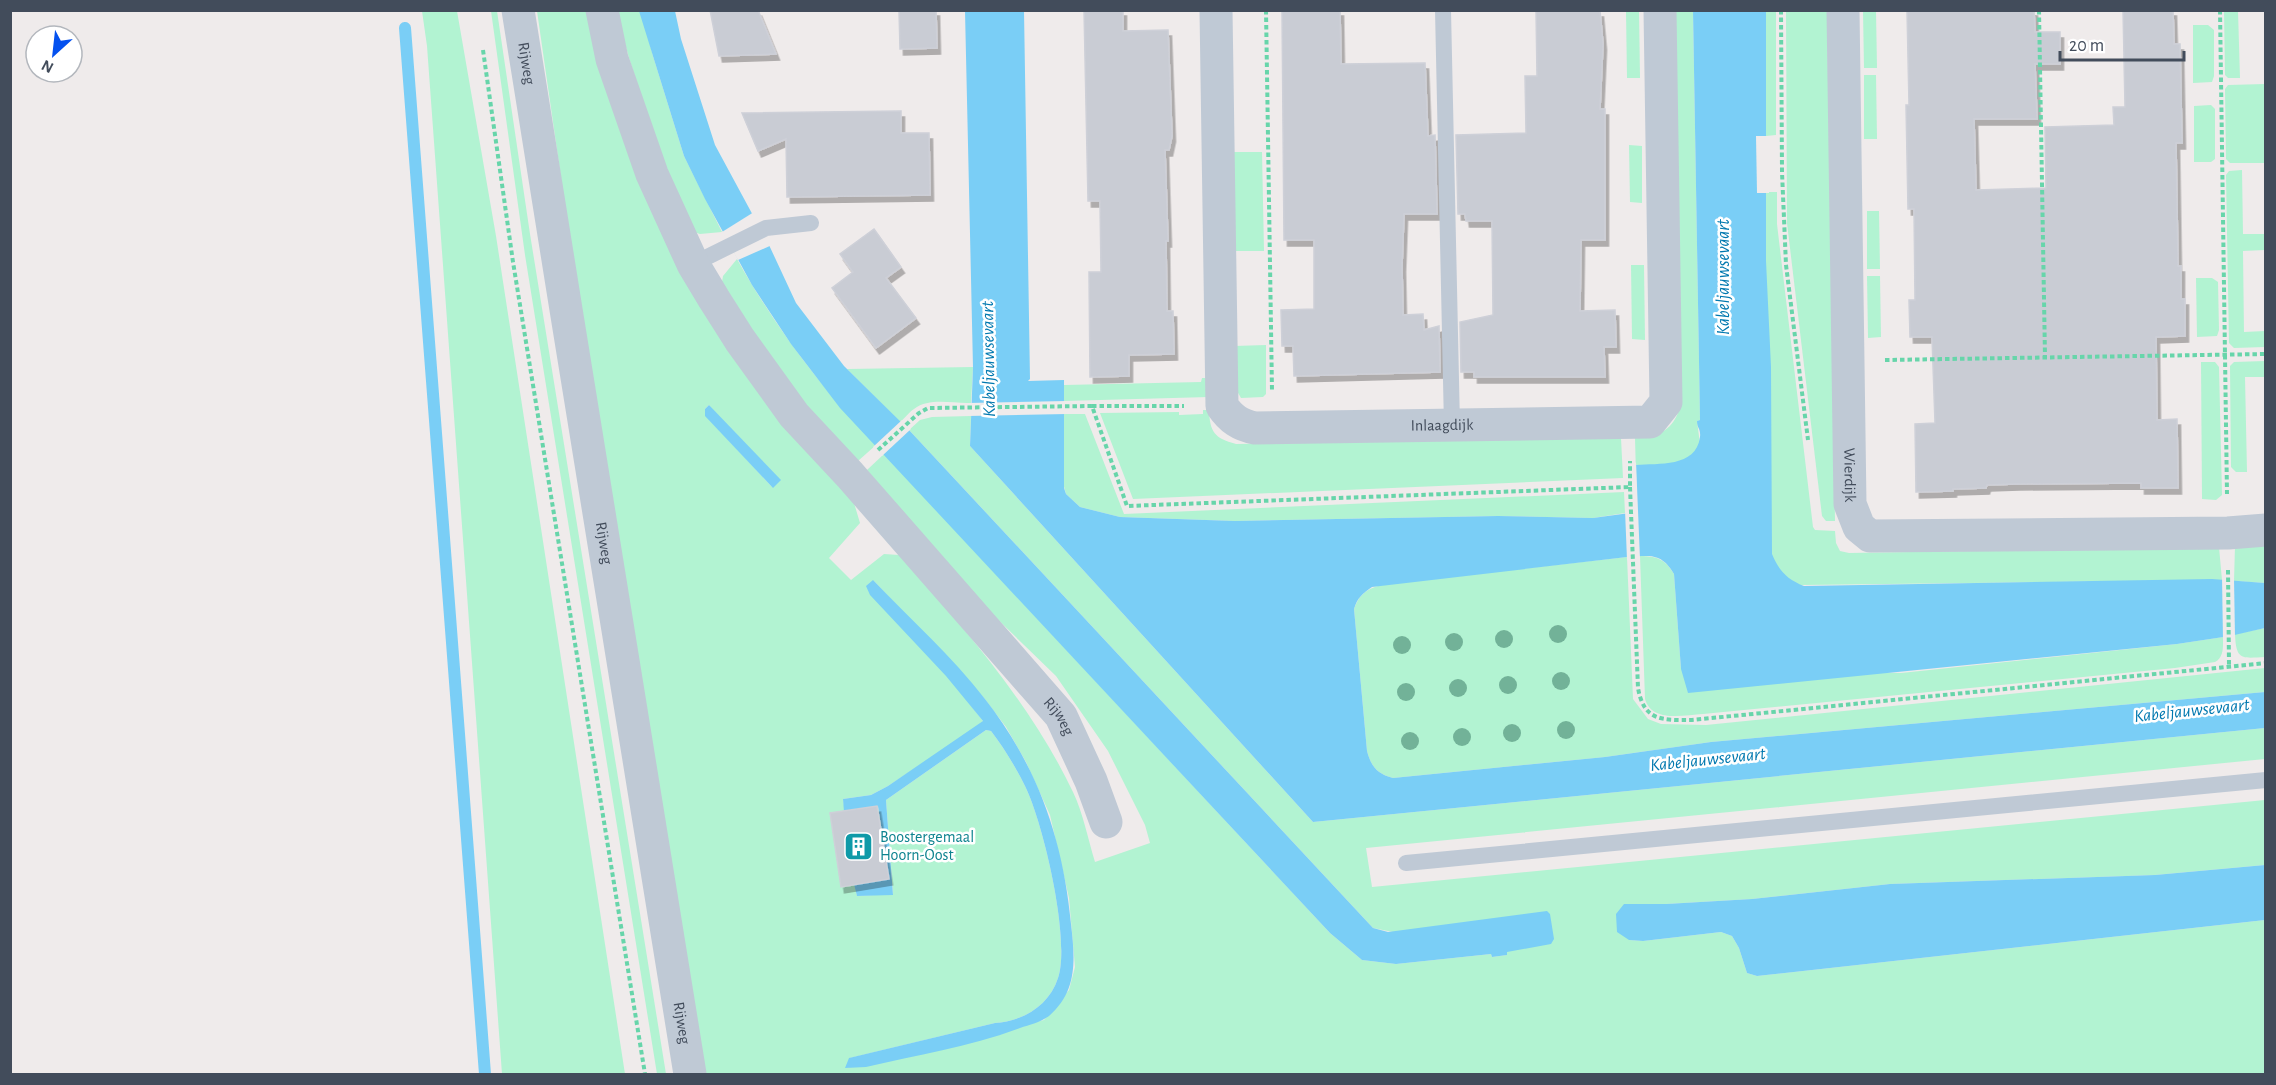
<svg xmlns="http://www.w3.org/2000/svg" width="2276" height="1085" font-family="'Alegreya Sans',sans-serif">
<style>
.green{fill:#b2f3d2;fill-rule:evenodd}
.water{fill:#7acef6}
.pier{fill:#efebeb}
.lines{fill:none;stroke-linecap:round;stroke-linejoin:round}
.stream{stroke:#7acef6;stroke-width:12}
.building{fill:#c9ccd4;stroke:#ced0d8;stroke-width:1.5;filter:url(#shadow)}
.path{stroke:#67d5aa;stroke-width:4;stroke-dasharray:4.5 3;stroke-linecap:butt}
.service{stroke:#bfc9d5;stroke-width:16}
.minor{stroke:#bfc9d5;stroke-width:33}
.tertiary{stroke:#bfc9d5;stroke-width:33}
.tree{fill:#72b298}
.labels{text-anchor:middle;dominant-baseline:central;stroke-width:5;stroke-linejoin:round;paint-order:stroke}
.street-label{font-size:16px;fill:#424c5b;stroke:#fff}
.culture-label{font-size:16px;fill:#0d838f;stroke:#fff;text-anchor:start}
.water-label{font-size:18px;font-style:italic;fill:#0078af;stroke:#fff}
</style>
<defs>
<filter id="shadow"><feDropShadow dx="3.5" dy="6" stdDeviation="0" flood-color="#0004"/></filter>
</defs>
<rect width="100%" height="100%" fill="#efebeb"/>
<g class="green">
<path d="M 422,11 L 457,11 L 496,236 L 625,1074 L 502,1074 L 427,46 Z"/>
<path d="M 491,11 L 497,11 L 530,234 L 666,1074 L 657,1074 L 525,255 Z"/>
<path d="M 537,11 L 590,11 L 644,187 L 854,503 L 860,523 L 829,558 L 851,580 L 884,554 L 899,555 C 963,626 1031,704 1073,792 C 1083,813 1088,839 1095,862 L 1150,843 L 1145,825 L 1108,751 L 1056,676 L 954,577 L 867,470 L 884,454 L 1330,933 L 1362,960 L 1396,964 L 1491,954 L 1492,957 L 1507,955 L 1373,928 L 909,430 L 920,420 L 932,417 L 971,416 L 970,446 L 1313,822 L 2265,728 L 2265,759 L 1366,848 L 1372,887 L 2265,800 L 2265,865 L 2155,875 L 1890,884 L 1752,899 L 1666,904 L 1624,904 L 1629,940 L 1643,941 L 1721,932 L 1732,936 L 1739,948 L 1747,973 L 1757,976 L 2265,920 L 2265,1074 L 705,1074 L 574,268 ZM 709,405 L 773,488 L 706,416 L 705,409 ZM 873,580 L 984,698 L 1006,727 L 1026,762 L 1050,815 L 1069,898 L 1075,967 L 1069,990 L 1044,1020 L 846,1068 L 850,1058 L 995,1023 C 1023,1021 1049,1006 1058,978 C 1071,940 1043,822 1025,786 C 1015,766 1004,748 991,731 L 986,730 L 886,800 L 893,894 L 857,896 L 855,884 L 889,879 L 878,806 L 845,812 L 843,799 L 871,795 L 888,786 L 982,724 L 983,721 Z"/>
<path d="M 616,11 L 641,11 L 653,56 L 684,156 L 722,232 L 700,234 L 694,232 L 669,181 L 629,58 Z"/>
<path d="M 1626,11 L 1639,11 L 1640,78 L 1627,78 Z"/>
<path d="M 1675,11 L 1693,11 L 1700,420 L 1697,421 L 1703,467 L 1637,512 L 1635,438 C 1662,434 1672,432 1681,405 Z"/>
<path d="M 1754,11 L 1776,11 L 1776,135 L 1766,136 L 1766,192 L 1777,192 L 1777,224 L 1813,527 L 1815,530 L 1835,531 L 1836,543 L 1840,551 L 1849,553 L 2219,547 L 2222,580 L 1802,585 L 1788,587 L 1768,564 Z"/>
<path d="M 1786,11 L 1827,11 L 1835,521 L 1826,521 L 1822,516 L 1787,223 Z"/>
<path d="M 1863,11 L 1876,11 L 1877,68 L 1864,68 Z"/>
<path d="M 2224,11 L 2238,11 L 2240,78 L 2228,78 L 2225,75 Z"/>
<path d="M 2193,25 L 2208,25 L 2214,30 L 2214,76 L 2212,82 L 2193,83 Z"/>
<path d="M 1864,75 L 1876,75 L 1877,139 L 1864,139 Z"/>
<path d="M 2265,84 L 2265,163 L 2230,163 L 2226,159 L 2225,89 L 2228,85 Z"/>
<path d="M 2211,105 L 2215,109 L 2215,159 L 2211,162 L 2194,162 L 2194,106 Z"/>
<path d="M 1629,145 L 1642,146 L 1642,203 L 1630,202 Z"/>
<path d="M 1231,152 L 1262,152 L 1264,251 L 1232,251 Z"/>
<path d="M 2242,170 L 2243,234 L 2266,234 L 2265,250 L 2243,251 L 2244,332 L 2265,331 L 2265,347 L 2234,348 L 2229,343 L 2226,175 L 2229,171 Z"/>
<path d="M 1867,211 L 1879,211 L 1880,269 L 1867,269 Z"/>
<path d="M 737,259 C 775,327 822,389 876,445 L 858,461 L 788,387 L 722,282 L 723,276 Z"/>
<path d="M 1631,265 L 1644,265 L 1645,340 L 1632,339 Z"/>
<path d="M 1867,276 L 1880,276 L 1881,337 L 1868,338 Z"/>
<path d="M 2196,278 L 2212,278 L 2218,282 L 2219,330 L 2217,336 L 2197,337 Z"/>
<path d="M 1266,345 L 1266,394 L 1263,397 L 1241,398 L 1237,391 L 1234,346 Z"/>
<path d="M 2265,361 L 2265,377 L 2245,377 L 2247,472 L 2236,472 L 2231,467 L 2230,366 L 2234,362 Z"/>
<path d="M 2201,362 L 2215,362 L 2219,367 L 2222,495 L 2216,500 L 2202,499 Z"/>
<path d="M 973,367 L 971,403 C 953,404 930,397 914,409 C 909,412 905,418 900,422 L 847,369 Z"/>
<path d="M 1202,378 L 1208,378 L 1209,397 L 1064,401 L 1064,385 L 1201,382 Z"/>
<path d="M 1203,410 L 1209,410 C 1210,432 1214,438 1236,444 L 1621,438 L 1623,478 L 1133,499 L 1100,413 L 1179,412 L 1179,415 L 1203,414 Z"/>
<path d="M 1064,414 L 1085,414 L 1124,514 L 1624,492 L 1625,513 L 1593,518 L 1498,516 L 1235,521 L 1120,517 L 1080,507 L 1066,494 L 1063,483 Z"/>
<path d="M 2235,546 L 2265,546 L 2265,583 L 2234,581 Z"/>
<path d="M 1640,556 C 1657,556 1665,559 1674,574 L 1681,669 L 1901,673 L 2177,644 L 2223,637 C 2223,647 2224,657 2215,662 L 2175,668 L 1703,714 C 1684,715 1652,723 1645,699 Z"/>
<path d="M 1627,557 L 1633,699 L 1648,719 L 1661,724 L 1706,725 L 2265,668 L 2265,692 L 1711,742 L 1605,757 L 1393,778 C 1377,774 1371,766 1367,751 L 1354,609 C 1360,592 1370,587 1387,584 Z"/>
<path d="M 2265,628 L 2265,657 C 2242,658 2236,661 2235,634 Z"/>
</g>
<g class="water">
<path d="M 639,11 L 675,11 L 681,39 L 715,145 L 769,245 L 796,303 L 844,366 L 909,430 L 1373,928 L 1388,932 L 1547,911 L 1550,914 L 1554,939 L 1551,944 L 1507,952 L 1507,955 L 1492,957 L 1491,954 L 1396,964 L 1362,960 L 1330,933 L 840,408 L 791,344 L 752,285 L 705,199 L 684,156 Z"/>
<path d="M 965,11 L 1024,11 L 1030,379 L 1028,381 L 1064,380 L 1064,488 L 1066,494 L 1080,507 L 1120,517 L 1235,521 L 1498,516 L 1593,518 L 1637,512 L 1636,465 C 1658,463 1696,468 1700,437 C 1701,429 1697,428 1697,421 L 1700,420 L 1693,11 L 1766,11 L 1766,261 L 1771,367 L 1772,554 C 1779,571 1787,579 1804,586 L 2212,579 L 2265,583 L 2265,628 L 2230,636 L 2177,644 L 1688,693 L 1681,669 L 1674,574 C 1661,552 1650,556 1627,557 L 1372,587 C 1363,593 1357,598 1354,609 L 1367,751 C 1371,766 1377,774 1393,778 L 1605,757 L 1711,742 L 2265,692 L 2265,728 L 1313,822 L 970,446 L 973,367 Z"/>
<path d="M 709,405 L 781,480 L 773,488 L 705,416 L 705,409 Z"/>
<path d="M 873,580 C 910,619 952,656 985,699 C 1038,767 1063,839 1071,924 C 1075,959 1078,991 1049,1016 C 1041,1022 1029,1025 1020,1028 C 970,1047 917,1055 866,1067 L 845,1068 L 849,1058 L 995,1023 C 1023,1021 1049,1006 1058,978 C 1071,940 1043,822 1025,786 C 1015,766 1004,748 991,731 L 986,730 L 886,800 L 893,895 L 857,896 L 854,884 L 889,879 L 878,806 L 844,812 L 843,799 L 871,795 L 888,786 L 983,721 L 946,676 L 870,595 L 866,586 Z"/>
<path d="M 2265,865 L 2265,920 L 1757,976 L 1747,973 L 1739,948 L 1732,936 L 1721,932 L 1643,941 L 1629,940 L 1617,932 L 1616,914 L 1624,904 L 1666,904 L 1752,899 L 1890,884 L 2155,875 Z"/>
</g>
<g class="pier">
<path d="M 1756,136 L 1769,136 L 1769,193 L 1757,193 Z"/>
<path d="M 754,212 L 772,245 L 738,260 L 722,232 Z"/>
<path d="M 1067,401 L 1067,414 L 968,416 L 968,403 Z"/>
<path d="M 902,420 L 911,429 L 882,456 L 873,447 Z"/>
<path d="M 1636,462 L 1640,559 L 1627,560 L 1625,510 L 1634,509 L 1633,465 Z"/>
<path d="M 2222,577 L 2234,578 L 2235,638 L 2223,640 Z"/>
</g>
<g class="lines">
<path class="stream" d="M 405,28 L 485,1074"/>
</g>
<g class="building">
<path d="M 710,10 L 758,10 L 776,54 L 719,56 Z"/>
<path d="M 899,10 L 936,10 L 937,48 L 900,49 Z"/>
<path d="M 1084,10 L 1123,10 L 1123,31 L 1168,30 L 1172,136 L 1169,150 L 1165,150 L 1168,241 L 1166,241 L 1167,311 L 1173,311 L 1174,354 L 1129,355 L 1129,376 L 1090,377 L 1089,272 L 1101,272 L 1100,201 L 1088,201 Z"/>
<path d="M 1282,10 L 1340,10 L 1341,64 L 1425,63 L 1428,136 L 1435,135 L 1437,214 L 1404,214 L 1402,266 L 1403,315 L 1423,314 L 1424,330 L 1439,326 L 1440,372 L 1294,376 L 1293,346 L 1282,346 L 1281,310 L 1314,309 L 1314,240 L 1284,240 Z"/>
<path d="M 1536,10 L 1600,11 L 1603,44 L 1600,109 L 1605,109 L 1605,240 L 1581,240 L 1580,311 L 1615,310 L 1616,347 L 1604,347 L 1605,377 L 1474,377 L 1474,372 L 1461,372 L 1460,322 L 1493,315 L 1492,221 L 1466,221 L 1465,214 L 1458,214 L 1456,135 L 1526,133 L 1525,76 L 1537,76 Z"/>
<path d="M 1907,10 L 2034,10 L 2035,32 L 2060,32 L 2060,64 L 2035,64 L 2037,119 L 1974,119 L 1976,190 L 2046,188 L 2045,127 L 2114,125 L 2113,107 L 2125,107 L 2123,10 L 2173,10 L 2174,44 L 2180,44 L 2182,143 L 2176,143 L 2177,204 L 2178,266 L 2181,266 L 2181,299 L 2185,299 L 2185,336 L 2156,337 L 2157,420 L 2177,419 L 2178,488 L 2141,488 L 2141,483 L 2016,484 L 1987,485 L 1986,488 L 1953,489 L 1953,491 L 1916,492 L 1915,424 L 1935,423 L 1932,337 L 1910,337 L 1909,300 L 1915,300 L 1914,209 L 1908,209 L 1906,105 L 1909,105 Z"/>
<path d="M 901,111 L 901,133 L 929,133 L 930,195 L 787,197 L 786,139 L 758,151 L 742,113 Z"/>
<path d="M 874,229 L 901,267 L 886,278 L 916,318 L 876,348 L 832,288 L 853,272 L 840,254 Z"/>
<path d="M 877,806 L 889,879 L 841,887 L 830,813 Z"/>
</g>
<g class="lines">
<g class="path">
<path d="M 1266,10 L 1272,391"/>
<path d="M 1781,10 L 1782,172 L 1786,265 L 1808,440"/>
<path d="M 2039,10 L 2045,357"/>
<path d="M 2220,10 L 2227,494"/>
<path d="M 483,50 L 513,262 L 645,1074"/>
<path d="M 1885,360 L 2266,354"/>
<path d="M 1092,406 L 1184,406"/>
<path d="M 878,450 L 919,413 L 928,408 L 1092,406 L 1127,506 L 1630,487 L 1630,461"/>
<path d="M 1630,487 L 1638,688 C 1644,722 1663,720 1692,720 L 2266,663"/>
<path d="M 2228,570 L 2229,666"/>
</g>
<g class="service">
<path d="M 1443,10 L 1452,426"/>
<path d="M 693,264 L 766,228 L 811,223"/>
<path d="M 1406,863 L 2266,780"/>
</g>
<g class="minor">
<path id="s1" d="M 602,10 L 612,59 L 652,174 L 693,264 L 714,299 L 740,340 L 794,415 L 850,475 L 1061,716 L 1091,781 L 1106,822"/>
<path id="s2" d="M 1216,10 L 1222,406 C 1231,419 1240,425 1255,428 L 1650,422 L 1666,402 L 1660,10"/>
<path id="s3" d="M 1843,10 L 1850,504 L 1859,527 L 1870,536 L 2228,533 L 2266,530"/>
</g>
<path class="tertiary" id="s4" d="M 518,10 C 574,365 634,720 690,1074"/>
</g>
<g class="tree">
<circle cx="1558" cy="634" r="9"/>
<circle cx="1504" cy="639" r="9"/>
<circle cx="1454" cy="642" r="9"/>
<circle cx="1402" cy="645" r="9"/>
<circle cx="1561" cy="681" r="9"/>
<circle cx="1508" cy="685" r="9"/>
<circle cx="1458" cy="688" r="9"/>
<circle cx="1406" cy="692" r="9"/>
<circle cx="1566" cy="730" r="9"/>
<circle cx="1512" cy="733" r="9"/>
<circle cx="1462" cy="737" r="9"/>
<circle cx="1410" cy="741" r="9"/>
</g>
<defs>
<symbol id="building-square" viewBox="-11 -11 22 22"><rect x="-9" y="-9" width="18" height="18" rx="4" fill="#0f9aa8" stroke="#fff"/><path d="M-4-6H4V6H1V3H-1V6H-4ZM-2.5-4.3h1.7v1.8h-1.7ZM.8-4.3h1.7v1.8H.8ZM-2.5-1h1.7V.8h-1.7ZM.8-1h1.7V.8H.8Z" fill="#fff"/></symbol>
</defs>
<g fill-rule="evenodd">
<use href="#building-square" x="842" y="830" width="33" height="33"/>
</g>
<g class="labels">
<g class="street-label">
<text stroke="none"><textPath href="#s4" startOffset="54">Rijweg</textPath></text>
<text stroke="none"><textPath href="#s2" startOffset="624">Inlaagdijk</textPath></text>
<text stroke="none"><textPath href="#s3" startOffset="465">Wierdijk</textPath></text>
<text stroke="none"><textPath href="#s4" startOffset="540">Rijweg</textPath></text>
<text stroke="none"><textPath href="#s1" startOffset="854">Rijweg</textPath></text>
<text stroke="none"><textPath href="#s4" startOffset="1026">Rijweg</textPath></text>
</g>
<g class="culture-label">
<text x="880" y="837">Boostergemaal<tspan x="880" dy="18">Hoorn-Oost</tspan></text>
</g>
<g class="water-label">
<text transform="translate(1724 277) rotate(-90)">Kabeljauwsevaart</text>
<text transform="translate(989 359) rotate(-91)">Kabeljauwsevaart</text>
<text transform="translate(2192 711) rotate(-6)">Kabeljauwsevaart</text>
<text transform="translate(1708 760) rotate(-6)">Kabeljauwsevaart</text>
</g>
</g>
<rect width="2276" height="1085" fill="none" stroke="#424c5b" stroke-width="24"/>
<g transform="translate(54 54) rotate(207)"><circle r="28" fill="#ffffff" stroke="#b3b7bd" stroke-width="1.5"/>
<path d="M0-4.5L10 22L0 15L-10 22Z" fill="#0451ef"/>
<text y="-9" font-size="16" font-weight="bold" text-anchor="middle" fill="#424c5b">N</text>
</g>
<path d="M2060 51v9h124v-9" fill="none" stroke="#424c5b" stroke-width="3"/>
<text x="2069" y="51" font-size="18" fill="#424c5b" stroke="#ffffff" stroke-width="4.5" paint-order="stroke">20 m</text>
</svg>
